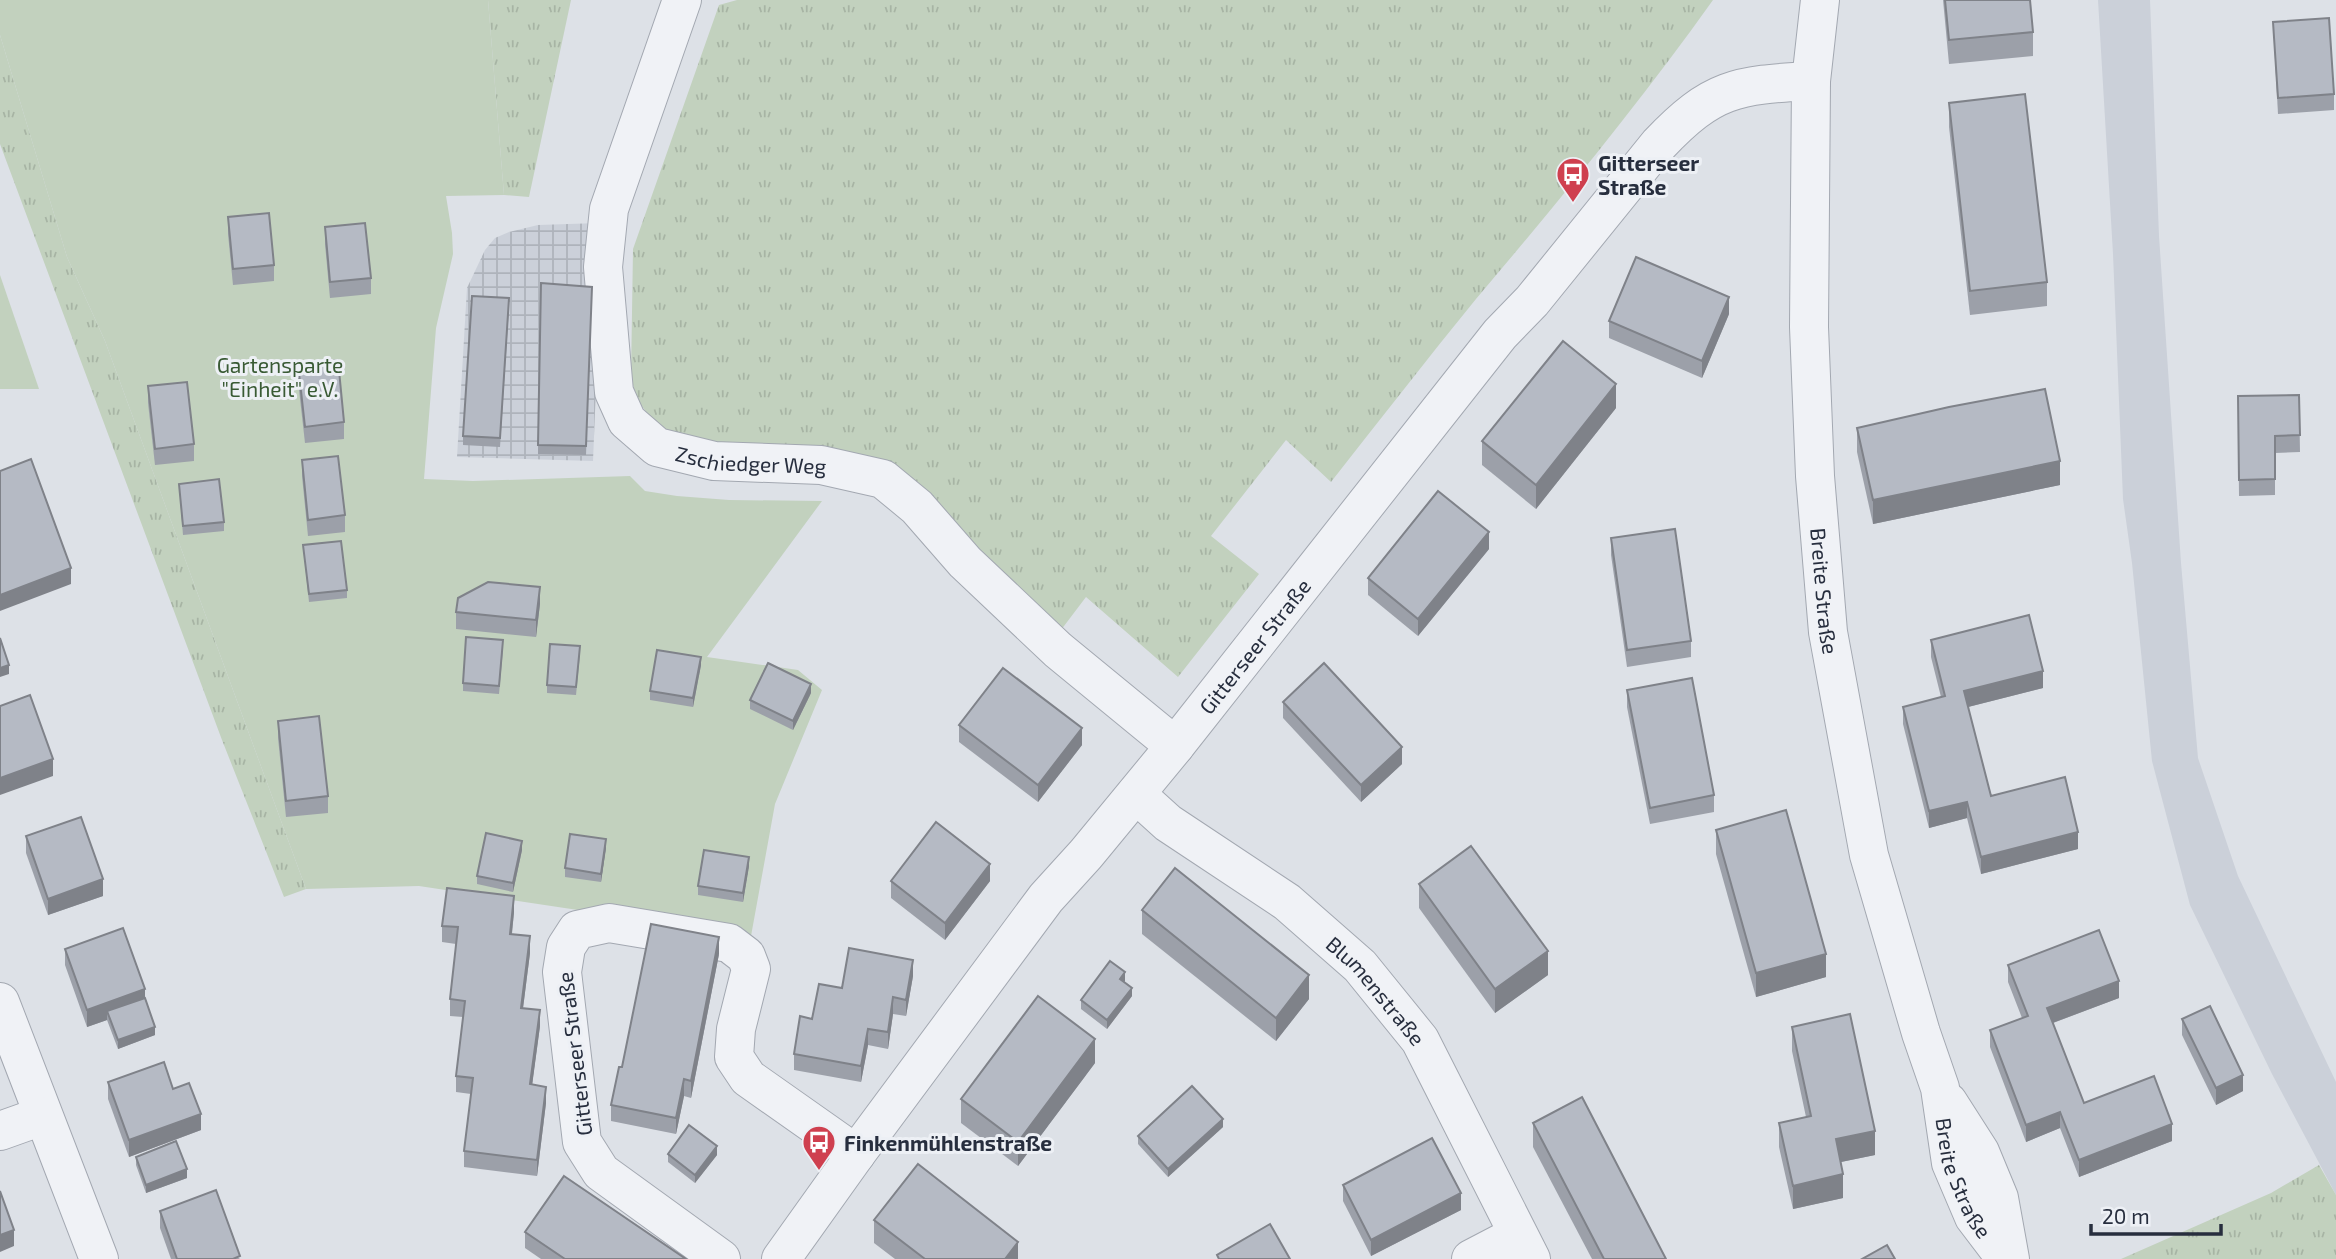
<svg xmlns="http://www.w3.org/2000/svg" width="2336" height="1259" font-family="'Exo 2',sans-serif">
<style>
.built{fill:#cbd0d9}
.industrial{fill:url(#industrial-grid)}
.grass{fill:url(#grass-tufts)}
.garden{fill:#c2d1be}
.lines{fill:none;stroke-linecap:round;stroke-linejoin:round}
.minor-casing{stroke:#a3a8b1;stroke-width:40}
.minor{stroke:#f0f2f6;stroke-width:38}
.wall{fill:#9ca0a9}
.shaded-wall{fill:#7f8289}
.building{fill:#b5bac4;stroke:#7f8289;stroke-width:2}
.labels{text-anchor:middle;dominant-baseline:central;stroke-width:6;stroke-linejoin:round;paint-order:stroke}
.poi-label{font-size:21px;font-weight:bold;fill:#272e3e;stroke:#edf0f5;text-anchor:start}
.park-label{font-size:21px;fill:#395a34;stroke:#edf0f5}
.street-label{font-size:21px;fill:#272e3e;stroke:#edf0f5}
</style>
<defs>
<pattern id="industrial-grid" width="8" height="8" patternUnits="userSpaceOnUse" patternTransform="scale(1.75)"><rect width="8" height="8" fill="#cbd0d9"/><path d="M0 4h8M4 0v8" fill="none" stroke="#aeb3bb"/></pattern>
<pattern id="grass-tufts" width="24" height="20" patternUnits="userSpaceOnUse" patternTransform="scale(1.75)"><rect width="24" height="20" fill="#c2d1be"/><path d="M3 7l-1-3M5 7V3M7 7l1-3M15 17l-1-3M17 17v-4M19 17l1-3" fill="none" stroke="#a7b4a4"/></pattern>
</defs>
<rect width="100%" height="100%" fill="#dde1e7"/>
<path class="built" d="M 2098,0 L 2150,0 L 2159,236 L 2181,563 L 2198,758 L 2238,876 L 2336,1082 L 2336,1195 L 2272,1074 L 2190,905 L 2152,761 L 2132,563 L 2123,499 L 2113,254 Z"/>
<path class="industrial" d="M 599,223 L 600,290 L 593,461 L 457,457 L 467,288 L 485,250 L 495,238 L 509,232 L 538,225 Z"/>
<g class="grass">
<path d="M 488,0 L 571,0 L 529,197 L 504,195 Z"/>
<path d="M 737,0 L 1713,0 C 1639,104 1558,202 1476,299 C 1427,359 1379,421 1331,482 L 1286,440 L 1211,536 L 1259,574 L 1178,677 L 1086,597 L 1061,630 L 969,543 L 937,502 L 679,444 L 655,424 L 636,398 L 631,376 L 633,249 L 719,5 Z"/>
<path d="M 0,35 L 67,257 L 105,341 L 306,889 L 284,897 L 222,740 L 0,144 Z"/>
<path d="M 2319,1165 L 2336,1195 L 2336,1259 L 2121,1259 L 2271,1193 Z"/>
</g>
<g class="garden">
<path d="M 0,0 L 488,0 L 504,195 L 446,196 L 452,233 L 453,254 L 436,328 L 424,479 L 473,481 L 630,476 L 645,491 L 677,496 L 729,500 L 822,501 L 707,657 L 798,670 L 822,690 L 775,804 L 751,936 L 419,886 L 306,889 L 105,341 L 67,257 L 0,35 Z"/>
<path d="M 0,275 L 39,389 L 0,389 Z"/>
</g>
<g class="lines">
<defs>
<g id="minor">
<path id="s1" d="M 682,0 L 609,209 L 603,267 L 614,392 L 627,421 L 657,447 L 714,461 L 821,465 L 883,479 L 917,507 L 965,562 L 1058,650 L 1175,746"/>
<path id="s2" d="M 1820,0 L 1811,81 L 1809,327 L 1815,476 L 1828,632 L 1869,855 L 1921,1033 L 1940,1088 L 1951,1163 L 1974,1217 L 2006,1259"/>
<path id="s3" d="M 1136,794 L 1168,823 L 1287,902 L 1360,966 L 1420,1040 L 1531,1259"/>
<path d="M 0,1002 L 99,1259"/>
<path d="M 1948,1102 L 1980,1152 L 1999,1198 L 2010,1259"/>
<path d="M 0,1131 L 42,1116"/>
<path d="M 721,1259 L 601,1172 L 582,1142 L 562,972 L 566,947 L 577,930 L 609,923 L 729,943 L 746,956 L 751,969 L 736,1029 L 734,1057 L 748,1078 L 856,1154"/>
<path id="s4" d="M 781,1259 L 856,1154 L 1046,898 L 1086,854 L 1175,746 L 1500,334 L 1532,301 L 1659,144 C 1712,88 1736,85 1811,81"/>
<path d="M 1471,1259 L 1517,1235"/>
</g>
</defs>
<use href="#minor" class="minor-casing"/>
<use href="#minor" class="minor"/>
</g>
<g class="wall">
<path d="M 1943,0 L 2030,0 L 2033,32 L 2033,56 L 1949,64 Z"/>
<path d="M 2273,22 L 2334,94 L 2334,110 L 2278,114 Z"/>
<path d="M 1949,103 L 2047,282 L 2047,306 L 1970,315 L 1949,127 Z"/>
<path d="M 228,217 L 274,265 L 274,281 L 233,285 L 228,234 Z"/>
<path d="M 325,227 L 371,278 L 371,294 L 330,298 L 325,244 Z"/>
<path d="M 541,283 L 592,287 L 586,455 L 538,454 Z"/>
<path d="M 509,307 L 500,447 L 463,445 L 463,436 Z"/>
<path d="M 1729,314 L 1702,378 L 1609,338 L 1609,321 Z"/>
<path d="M 298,364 L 344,422 L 344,439 L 305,443 L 298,381 Z"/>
<path d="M 148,386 L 194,444 L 194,461 L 155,465 L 148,403 Z"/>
<path d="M 2299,395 L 2300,452 L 2275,453 L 2275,495 L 2239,496 L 2238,396 Z"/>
<path d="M 1616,408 L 1536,509 L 1482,465 L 1482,441 Z"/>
<path d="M 1857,428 L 2060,485 L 1873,524 L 1857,452 Z"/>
<path d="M 302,460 L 345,515 L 345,532 L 308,536 L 302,476 Z"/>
<path d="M 179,484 L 224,522 L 224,531 L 183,535 Z"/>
<path d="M 1611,538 L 1691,641 L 1691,657 L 1627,667 L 1611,555 Z"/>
<path d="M 303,545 L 347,590 L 347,598 L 309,602 Z"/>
<path d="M 1489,549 L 1418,636 L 1368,595 L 1368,578 Z"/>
<path d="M 540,604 L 536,637 L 456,629 L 456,612 Z"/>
<path d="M 1931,640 L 2043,688 L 1968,707 L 1991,796 L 2078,849 L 1981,874 L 1967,818 L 1929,828 L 1903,724 L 1903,707 L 1941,697 L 1931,657 Z"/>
<path d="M 503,649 L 499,694 L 463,691 L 463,683 Z"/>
<path d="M 580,654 L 576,695 L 547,693 L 547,685 Z"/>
<path d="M 701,665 L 693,707 L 650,700 L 650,691 Z"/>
<path d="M 1627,690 L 1714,795 L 1714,812 L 1650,824 L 1627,707 Z"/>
<path d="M 811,693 L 793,730 L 750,709 L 750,700 Z"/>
<path d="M 1283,702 L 1402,764 L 1361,802 L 1283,718 Z"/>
<path d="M 278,721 L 328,796 L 328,813 L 286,817 L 278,738 Z"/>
<path d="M 959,725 L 1082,745 L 1038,802 L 959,742 Z"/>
<path d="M 1716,830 L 1826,977 L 1756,997 L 1716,854 Z"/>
<path d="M 26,836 L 103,896 L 48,915 L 26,853 Z"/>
<path d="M 606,848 L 601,882 L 565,877 L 565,868 Z"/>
<path d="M 522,850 L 513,892 L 477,884 L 477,876 Z"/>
<path d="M 749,866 L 743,902 L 698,895 L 698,886 Z"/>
<path d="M 891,881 L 990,881 L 945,940 L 891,898 Z"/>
<path d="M 1419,884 L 1548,975 L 1495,1013 L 1419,908 Z"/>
<path d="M 1142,910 L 1309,999 L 1276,1041 L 1142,934 Z"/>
<path d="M 514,912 L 512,934 L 530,953 L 523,1008 L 540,1026 L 532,1085 L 546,1103 L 537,1176 L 464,1167 L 464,1151 L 471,1094 L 456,1092 L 456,1076 L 463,1017 L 450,1016 L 450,999 L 456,944 L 442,942 L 442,926 Z"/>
<path d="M 65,949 L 145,998 L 155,1035 L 118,1049 L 107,1020 L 87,1027 L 65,965 Z"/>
<path d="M 719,954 L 691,1098 L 684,1096 L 676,1134 L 611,1121 L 611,1105 L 622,1067 Z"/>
<path d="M 2008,965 L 2119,998 L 2053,1023 L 2084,1103 L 2172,1141 L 2079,1177 L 2060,1128 L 2026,1142 L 1990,1047 L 1990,1030 L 2022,1018 L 2008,982 Z"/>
<path d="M 913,976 L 906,1016 L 893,1014 L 888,1049 L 868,1045 L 861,1082 L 794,1070 L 794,1054 L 812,1019 L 842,988 Z"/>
<path d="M 1125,981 L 1124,982 L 1132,996 L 1107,1029 L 1081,1009 L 1081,1000 Z"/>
<path d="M 2182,1019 L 2243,1091 L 2216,1105 L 2182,1035 Z"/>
<path d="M 1792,1027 L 1875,1155 L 1841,1162 L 1843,1198 L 1793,1209 L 1779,1147 L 1779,1123 L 1806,1117 L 1792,1051 Z"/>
<path d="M 1095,1063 L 1018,1166 L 961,1123 L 961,1099 Z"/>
<path d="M 108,1082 L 173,1089 L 201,1130 L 129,1157 L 108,1099 Z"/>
<path d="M 1533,1123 L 1666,1259 L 1592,1259 L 1533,1147 Z"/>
<path d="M 1223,1127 L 1168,1177 L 1138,1144 L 1138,1136 Z"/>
<path d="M 668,1154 L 717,1155 L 695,1183 L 668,1162 Z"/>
<path d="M 136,1157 L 187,1178 L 146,1193 L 136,1165 Z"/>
<path d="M 1343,1185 L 1461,1210 L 1371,1256 L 1343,1201 Z"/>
<path d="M 160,1211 L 240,1259 L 171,1259 L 160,1228 Z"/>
<path d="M 874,1220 L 1018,1259 L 895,1259 L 874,1243 Z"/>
<path d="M 525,1232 L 686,1259 L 541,1259 L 525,1248 Z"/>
</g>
<g class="shaded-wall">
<path d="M 1729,297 L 1729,314 L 1702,378 L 1702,361 Z"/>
<path d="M 1616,384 L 1616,408 L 1536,509 L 1536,485 Z"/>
<path d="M 2060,461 L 2060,485 L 1873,524 L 1873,500 Z"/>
<path d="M 1489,532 L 1489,549 L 1418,636 L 1418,619 Z"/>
<path d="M 71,568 L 71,584 L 0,611 L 0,595 Z"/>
<path d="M 540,587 L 540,604 L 536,637 L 536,620 Z"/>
<path d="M 701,657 L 701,665 L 693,707 L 693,698 Z"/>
<path d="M 9,665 L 9,674 L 0,677 L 0,668 Z"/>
<path d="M 2043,671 L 2043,688 L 1964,708 L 1964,691 Z"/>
<path d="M 811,684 L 811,693 L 793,730 L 793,721 Z"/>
<path d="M 1082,728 L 1082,745 L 1038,802 L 1038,785 Z"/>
<path d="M 1402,747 L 1402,764 L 1361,802 L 1361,785 Z"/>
<path d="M 53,759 L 53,776 L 0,795 L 0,778 Z"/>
<path d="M 1967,802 L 1967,818 L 1929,828 L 1929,811 Z"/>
<path d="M 2078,832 L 2078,849 L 1981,874 L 1981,857 Z"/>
<path d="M 606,839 L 606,848 L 601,882 L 601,874 Z"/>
<path d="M 522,841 L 522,850 L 513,892 L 513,883 Z"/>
<path d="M 749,857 L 749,866 L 743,902 L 743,893 Z"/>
<path d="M 990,864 L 990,881 L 945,940 L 945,923 Z"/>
<path d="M 103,879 L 103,896 L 48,915 L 48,899 Z"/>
<path d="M 514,896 L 514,912 L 510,950 L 510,934 Z"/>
<path d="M 530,936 L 530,953 L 521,1024 L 521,1008 Z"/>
<path d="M 719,937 L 719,954 L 691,1098 L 691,1081 Z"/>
<path d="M 1548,951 L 1548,975 L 1495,1013 L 1495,989 Z"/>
<path d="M 1826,954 L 1826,977 L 1756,997 L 1756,973 Z"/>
<path d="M 913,960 L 913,976 L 906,1016 L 906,1000 Z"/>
<path d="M 1125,972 L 1125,981 L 1120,987 L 1120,979 Z"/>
<path d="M 1309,975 L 1309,999 L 1276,1041 L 1276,1018 Z"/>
<path d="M 2119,981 L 2119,998 L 2047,1025 L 2047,1008 Z"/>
<path d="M 1132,988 L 1132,996 L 1107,1029 L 1107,1020 Z"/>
<path d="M 145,989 L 145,1006 L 107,1011 L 107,1020 L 87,1027 L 87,1010 Z"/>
<path d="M 893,997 L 893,1014 L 888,1049 L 888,1032 Z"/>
<path d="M 540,1010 L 540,1026 L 530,1101 L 530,1084 Z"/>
<path d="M 155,1027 L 155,1035 L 118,1049 L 118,1040 Z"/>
<path d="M 868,1029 L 868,1045 L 861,1082 L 861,1066 Z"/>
<path d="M 1095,1039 L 1095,1063 L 1018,1166 L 1018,1142 Z"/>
<path d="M 2243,1075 L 2243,1091 L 2216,1105 L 2216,1088 Z"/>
<path d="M 684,1079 L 684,1096 L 676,1134 L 676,1118 Z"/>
<path d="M 546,1087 L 546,1103 L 537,1176 L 537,1160 Z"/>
<path d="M 2060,1112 L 2060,1128 L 2026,1142 L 2026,1125 Z"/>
<path d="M 201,1114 L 201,1130 L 129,1157 L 129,1140 Z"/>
<path d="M 1223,1119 L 1223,1127 L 1168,1177 L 1168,1169 Z"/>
<path d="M 2172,1124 L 2172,1141 L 2079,1177 L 2079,1160 Z"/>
<path d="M 1875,1131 L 1875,1155 L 1836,1163 L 1836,1139 Z"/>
<path d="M 717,1146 L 717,1155 L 695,1183 L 695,1175 Z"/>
<path d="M 187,1169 L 187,1178 L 146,1193 L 146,1185 Z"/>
<path d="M 1843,1174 L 1843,1198 L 1793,1209 L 1793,1186 Z"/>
<path d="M 1461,1193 L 1461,1210 L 1371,1256 L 1371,1240 Z"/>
<path d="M 14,1230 L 14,1246 L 0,1252 L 0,1235 Z"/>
<path d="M 1018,1242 L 1018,1259 L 1005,1259 Z"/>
</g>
<g class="building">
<path d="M 1945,0 L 2030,0 L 2033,32 L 1949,40 Z"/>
<path d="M 2329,18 L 2334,94 L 2278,98 L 2273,22 Z"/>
<path d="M 2025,94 L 2047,282 L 1970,291 L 1949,103 Z"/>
<path d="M 269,213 L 274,265 L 233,269 L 228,217 Z"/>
<path d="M 365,223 L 371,278 L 330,282 L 325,227 Z"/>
<path d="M 1636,257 L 1729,297 L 1702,361 L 1609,321 Z"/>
<path d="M 541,283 L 592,287 L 586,446 L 538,445 Z"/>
<path d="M 472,296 L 509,298 L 500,438 L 463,436 Z"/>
<path d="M 1563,341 L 1616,384 L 1536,485 L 1482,441 Z"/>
<path d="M 338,360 L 344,422 L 305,427 L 298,364 Z"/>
<path d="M 187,382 L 194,444 L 155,449 L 148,386 Z"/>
<path d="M 2045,389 L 2060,461 L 1873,500 L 1857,428 L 1949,407 Z"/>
<path d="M 2299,395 L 2300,435 L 2275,436 L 2275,479 L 2239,480 L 2238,396 Z"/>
<path d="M 338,456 L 345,515 L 308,520 L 302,460 Z"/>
<path d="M 31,459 L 71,568 L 0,595 L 0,471 Z"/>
<path d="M 219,479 L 224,522 L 183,526 L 179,484 Z"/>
<path d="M 1438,491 L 1489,532 L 1418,619 L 1368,578 Z"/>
<path d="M 1675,529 L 1691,641 L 1627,650 L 1611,538 Z"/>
<path d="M 341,541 L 347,590 L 309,594 L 303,545 Z"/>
<path d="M 488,582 L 540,587 L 536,620 L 456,612 L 458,598 Z"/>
<path d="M 2029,615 L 2043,671 L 1964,691 L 1991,796 L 2065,777 L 2078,832 L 1981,857 L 1967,802 L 1929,811 L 1903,707 L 1945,696 L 1931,640 Z"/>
<path d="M 466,637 L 503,640 L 499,686 L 463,683 Z"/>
<path d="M 0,638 L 9,665 L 0,668 Z"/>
<path d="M 550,644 L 580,646 L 576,687 L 547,685 Z"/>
<path d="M 657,650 L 701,657 L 693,698 L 650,691 Z"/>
<path d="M 768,663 L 811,684 L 793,721 L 750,700 Z"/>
<path d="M 1324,663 L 1402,747 L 1361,785 L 1283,702 Z"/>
<path d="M 1003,668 L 1082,728 L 1038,785 L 959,725 Z"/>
<path d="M 1692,678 L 1714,795 L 1650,808 L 1627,690 Z"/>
<path d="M 30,695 L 53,759 L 0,778 L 0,706 Z"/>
<path d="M 319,716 L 328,796 L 286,801 L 278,721 Z"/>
<path d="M 1786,810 L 1826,954 L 1756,973 L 1716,830 Z"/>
<path d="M 81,817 L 103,879 L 48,899 L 26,836 Z"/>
<path d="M 936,822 L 990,864 L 945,923 L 891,881 Z"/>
<path d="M 486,833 L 522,841 L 513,883 L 477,876 Z"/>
<path d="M 570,834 L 606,839 L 601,874 L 565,868 Z"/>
<path d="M 1471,846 L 1548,951 L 1495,989 L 1419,884 Z"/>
<path d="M 704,850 L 749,857 L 743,893 L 698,886 Z"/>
<path d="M 1175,868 L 1309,975 L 1276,1018 L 1142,910 Z"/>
<path d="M 447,888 L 514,896 L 510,934 L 530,936 L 521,1008 L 540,1010 L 530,1084 L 546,1087 L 537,1160 L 464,1151 L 473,1078 L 456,1076 L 465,1001 L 450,999 L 458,927 L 442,926 Z"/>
<path d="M 651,924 L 719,937 L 691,1081 L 684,1079 L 676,1118 L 611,1105 L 619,1067 L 622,1067 Z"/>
<path d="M 123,928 L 145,989 L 87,1010 L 65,949 Z"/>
<path d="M 2099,930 L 2119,981 L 2047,1008 L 2084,1103 L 2154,1076 L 2172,1124 L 2079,1160 L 2060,1112 L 2026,1125 L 1990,1030 L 2028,1016 L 2008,965 Z"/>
<path d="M 849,948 L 913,960 L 906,1000 L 893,997 L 888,1032 L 868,1029 L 861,1066 L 794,1054 L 800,1016 L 812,1019 L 819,984 L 842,988 Z"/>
<path d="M 1110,961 L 1125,972 L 1120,979 L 1132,988 L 1107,1020 L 1081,1000 Z"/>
<path d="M 1038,996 L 1095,1039 L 1018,1142 L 961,1099 Z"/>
<path d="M 145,998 L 155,1027 L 118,1040 L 107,1011 Z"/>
<path d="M 2210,1006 L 2243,1075 L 2216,1088 L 2182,1019 Z"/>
<path d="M 1850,1014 L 1875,1131 L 1836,1139 L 1843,1174 L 1793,1186 L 1779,1123 L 1811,1116 L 1792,1027 Z"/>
<path d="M 164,1062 L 173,1089 L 189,1083 L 201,1114 L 129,1140 L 108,1082 Z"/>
<path d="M 1192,1086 L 1223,1119 L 1168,1169 L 1138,1136 Z"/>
<path d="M 1582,1097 L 1666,1259 L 1604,1259 L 1533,1123 Z"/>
<path d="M 689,1125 L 717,1146 L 695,1175 L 668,1154 Z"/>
<path d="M 1432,1138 L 1461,1193 L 1371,1240 L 1343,1185 Z"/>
<path d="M 176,1141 L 187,1169 L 146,1185 L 136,1157 Z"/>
<path d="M 918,1164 L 1018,1242 L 1005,1259 L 925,1259 L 874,1220 Z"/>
<path d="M 564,1176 L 686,1259 L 565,1259 L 525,1232 Z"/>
<path d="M 216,1190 L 240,1256 L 233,1259 L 177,1259 L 160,1211 Z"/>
<path d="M 0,1191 L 14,1230 L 0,1235 Z"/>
<path d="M 1270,1224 L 1290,1259 L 1219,1259 L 1217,1255 Z"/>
<path d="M 1887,1245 L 1895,1259 L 1862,1259 Z"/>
</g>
<defs>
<symbol id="bus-pin" viewBox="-11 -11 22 30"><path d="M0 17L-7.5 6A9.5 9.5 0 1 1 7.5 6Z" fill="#cf404f" stroke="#edf0f5"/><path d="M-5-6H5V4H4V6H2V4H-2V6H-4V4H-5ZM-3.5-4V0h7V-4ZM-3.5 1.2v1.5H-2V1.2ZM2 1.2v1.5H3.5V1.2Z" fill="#fff"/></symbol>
</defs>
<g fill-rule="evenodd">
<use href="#bus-pin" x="1554" y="155" width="38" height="52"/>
<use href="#bus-pin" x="800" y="1123" width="38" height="52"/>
</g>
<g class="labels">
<g class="poi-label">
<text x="1598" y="162">Gitterseer<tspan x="1598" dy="24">Straße</tspan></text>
<text x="844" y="1142">Finkenmühlenstraße</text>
</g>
<g class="park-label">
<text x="280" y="364">Gartensparte<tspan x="280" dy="24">"Einheit" e.V.</tspan></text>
</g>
<g class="street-label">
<text stroke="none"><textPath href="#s1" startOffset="572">Zschiedger Weg</textPath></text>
<text stroke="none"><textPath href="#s2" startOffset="592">Breite Straße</textPath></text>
<text stroke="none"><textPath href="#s4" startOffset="775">Gitterseer Straße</textPath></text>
<text stroke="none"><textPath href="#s3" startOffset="312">Blumenstraße</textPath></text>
<text transform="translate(574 1054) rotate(-97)">Gitterseer Straße</text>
<text stroke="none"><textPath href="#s2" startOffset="1197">Breite Straße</textPath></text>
</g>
</g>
<path d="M2091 1224v10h130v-10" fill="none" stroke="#272e3e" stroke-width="3.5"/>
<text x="2102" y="1224" font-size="21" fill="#272e3e" stroke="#edf0f5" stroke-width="5" paint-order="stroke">20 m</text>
</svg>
